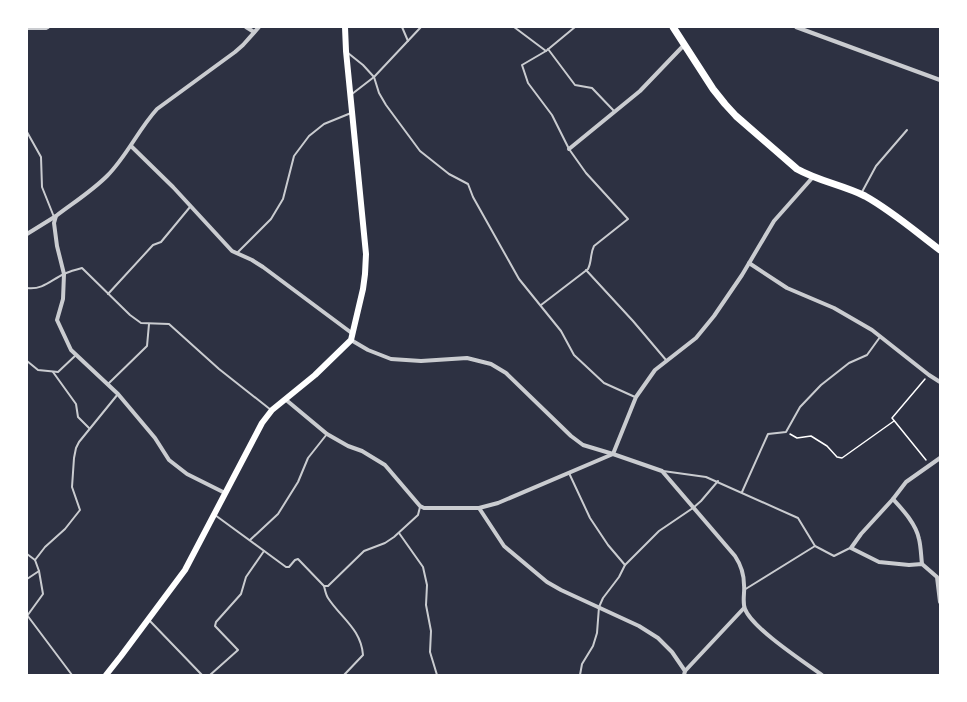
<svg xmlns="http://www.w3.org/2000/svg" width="967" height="702" font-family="'Fira Sans',sans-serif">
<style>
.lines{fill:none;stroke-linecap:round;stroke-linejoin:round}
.path{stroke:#fff;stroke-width:1.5}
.service{stroke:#caccd0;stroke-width:2}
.minor{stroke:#caccd0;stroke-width:4}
.secondary{stroke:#fff;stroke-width:6}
.trunk{stroke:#fff;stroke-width:7}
</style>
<rect width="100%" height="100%" fill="#2d3142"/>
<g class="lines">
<g class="path">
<path d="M 925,379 L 892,418 L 926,460"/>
<path d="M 790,434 L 797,438 L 811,436 L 827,446 L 837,457 L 842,458 L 894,421"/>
</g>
<g class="service">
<path d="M 402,27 L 408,41"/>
<path d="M 514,27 L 546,51"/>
<path d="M 548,49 L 575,85 L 592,88 L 615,112"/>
<path d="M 348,53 L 363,65 L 374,77 L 379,93 L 386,105 L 420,151 L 449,174 L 468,184 L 473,197 L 519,279 L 561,331 L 574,355 L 604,383 L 635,397"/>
<path d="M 352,94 L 374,77 L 421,27"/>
<path d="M 27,132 L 41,157 L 42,187 L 54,217"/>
<path d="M 862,192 L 876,166 L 907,130"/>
<path d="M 237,253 L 271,219 L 283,199 L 294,156 L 309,136 L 324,124 L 351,113"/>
<path d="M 586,270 L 633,321 L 666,360"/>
<path d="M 27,288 C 43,290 51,280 64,274 C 70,271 76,270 82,268 L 130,315 L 141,323 L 169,324 L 219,369 L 271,410"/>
<path d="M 108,294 L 153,245 L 161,242 L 190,207"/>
<path d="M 541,305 L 588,269 C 592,261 590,254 594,246 L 628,219 L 586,173 L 569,149 L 552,115 L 528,83 L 522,65 L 546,51 L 575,27"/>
<path d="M 27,361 L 38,370 L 58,372 L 76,355"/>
<path d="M 53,372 L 76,404 L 78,417 L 89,428"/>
<path d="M 108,384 L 147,346 L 149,324"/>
<path d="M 663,471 L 706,477 L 798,518 L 815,546 L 834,556 L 850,548"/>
<path d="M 569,473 L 590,518 L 608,545 L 625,565"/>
<path d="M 742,492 L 768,434 L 786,432 L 800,407 L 821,385 L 849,363 L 867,355 L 880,337"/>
<path d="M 215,515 L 286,567 L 289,567 L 295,560 L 298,559 L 324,586 L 328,586 L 364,551 L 385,543 L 394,537 L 418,515 L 420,507"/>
<path d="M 399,533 L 423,567 L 427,585 L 426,605 L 431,631 L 430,652 L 437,675"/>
<path d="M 250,540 L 278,514 L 298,482 L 308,458 L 327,434"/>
<path d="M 27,554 L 35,560"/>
<path d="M 27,579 L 39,571"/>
<path d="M 324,586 C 325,590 326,595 328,598 C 341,618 361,629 363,655 L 344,675"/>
<path d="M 744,590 L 815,546"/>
<path d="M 27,615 L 72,675"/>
<path d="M 27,616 L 43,594 L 39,571 L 35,560 L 45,547 L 65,529 L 80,510 L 72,487 L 74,458 L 76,448 L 79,442 L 118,394"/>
<path d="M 149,620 L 202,675"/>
<path d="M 210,675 L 238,650 L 215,626 L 216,622 L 241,594 L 246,577 L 264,551"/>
<path d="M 580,675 L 582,664 L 593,646 L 597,633 L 599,607 L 603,598 L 619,577 L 625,565 L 659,531 L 693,508 L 701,501 L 718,481"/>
</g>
<g class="minor">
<path d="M 246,27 L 254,32"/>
<path d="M 796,27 L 940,80"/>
<path d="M 27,28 L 46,28 L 48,27"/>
<path d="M 131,146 L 173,187 L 232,251 L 252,260 L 263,267 L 353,334"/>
<path d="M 569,149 L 640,91 L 685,44"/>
<path d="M 27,234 L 56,216"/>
<path d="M 749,263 L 787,288 L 834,308 L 872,330 L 929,375 L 940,382"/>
<path d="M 351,340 L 368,350 L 391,359 L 421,361 L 467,358 L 491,364 L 506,373 L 571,436 L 583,445 L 613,454 L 662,471 L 735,556 C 741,565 744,574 744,585 C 745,592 742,602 745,609 C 752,628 804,662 822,675"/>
<path d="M 285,399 L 327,434 L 348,446 L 362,451 L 385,465 L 420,506 L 424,508 L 479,508 L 498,503 L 613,454 L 636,397 L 655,370 L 696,338 L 714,316 L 742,275 L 774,221 L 813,177"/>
<path d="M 940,458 L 906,482 L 893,499 L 861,534 L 851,548 L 879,562 L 909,565 L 922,564 L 937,577 L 940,602"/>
<path d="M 225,493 L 187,474 L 169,460 L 155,438 L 118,394 L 71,350 L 57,320 L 63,299 L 64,274 L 57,246 L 54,223 L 56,216 C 73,203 92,191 107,176 C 127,156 138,130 157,109 L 235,52 L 243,45 L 259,27"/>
<path d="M 893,499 C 903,510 916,524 919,539 C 921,547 921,556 922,564"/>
<path d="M 479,508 L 504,546 L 547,582 L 561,590 L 639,626 L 658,638 L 672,652 L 685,671 L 684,675"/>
<path d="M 685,671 L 744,608"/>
</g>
<path class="secondary" d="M 106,675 L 121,656 L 185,570 L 262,423 L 272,410 L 315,375 L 351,340 L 363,289 L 365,274 L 366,254 L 346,51 L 345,27"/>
<path class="trunk" d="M 673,27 L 713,89 L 725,104 L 736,116 L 797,169 C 818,181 843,185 865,196 C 892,211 916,232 940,250"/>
</g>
<rect width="967" height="702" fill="none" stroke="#ffffff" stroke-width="56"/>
</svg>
